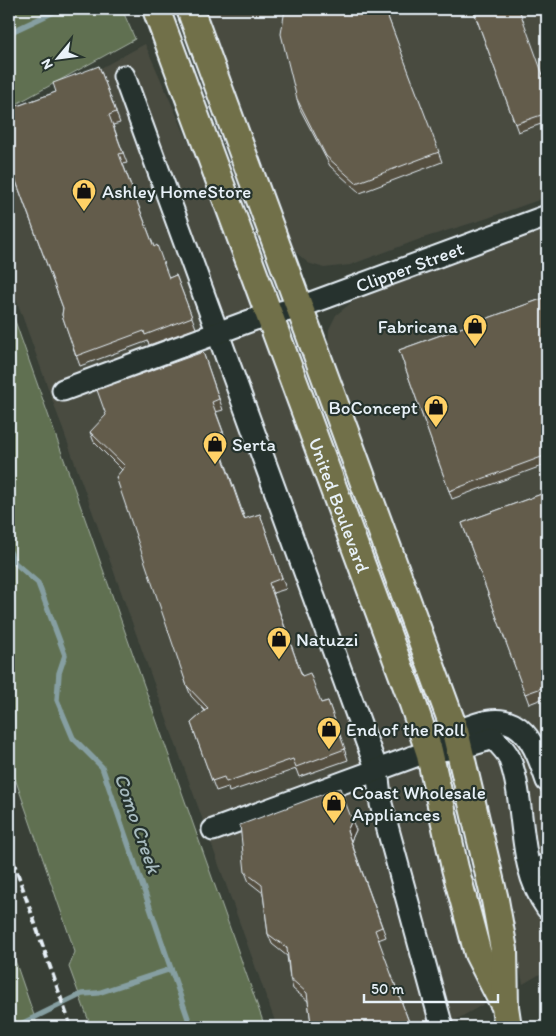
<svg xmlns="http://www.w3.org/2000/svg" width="556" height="1036" font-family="Itim,sans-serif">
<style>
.built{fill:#484b41}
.green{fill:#607051;stroke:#a4b0a4}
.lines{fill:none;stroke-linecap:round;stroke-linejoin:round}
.stream{stroke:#869fa2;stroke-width:5.5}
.minor-casing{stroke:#e8f1f8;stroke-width:25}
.major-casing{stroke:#e8f1f8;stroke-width:30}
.minor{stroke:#26332d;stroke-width:21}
.major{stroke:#716f4a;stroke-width:26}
.rail{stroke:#e8f1f8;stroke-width:4;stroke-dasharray:8 4;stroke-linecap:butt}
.wall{fill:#554f41;stroke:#e8f1f8}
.shaded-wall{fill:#454035;stroke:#e8f1f8}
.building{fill:#635c4c;stroke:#e8f1f8}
.labels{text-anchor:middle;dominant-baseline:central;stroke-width:4.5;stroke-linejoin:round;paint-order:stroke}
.poi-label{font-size:19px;fill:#e8f1f8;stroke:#26332d;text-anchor:start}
.street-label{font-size:19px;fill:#e8f1f8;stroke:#26332d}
.water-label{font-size:20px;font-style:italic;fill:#a6babe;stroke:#26332d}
</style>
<rect width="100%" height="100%" fill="#383f36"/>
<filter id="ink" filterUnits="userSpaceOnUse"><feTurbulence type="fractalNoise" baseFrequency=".02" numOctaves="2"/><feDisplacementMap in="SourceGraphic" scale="10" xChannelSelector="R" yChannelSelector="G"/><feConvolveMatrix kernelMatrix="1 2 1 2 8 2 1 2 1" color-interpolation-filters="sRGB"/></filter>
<g filter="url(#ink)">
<g class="built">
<path d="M 202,9 L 547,9 L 547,197 L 485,219 L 423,238 L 350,265 L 324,268 L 308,263 L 291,248 Z"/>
<path d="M 145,44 L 246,272 L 407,711 L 484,1004 L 443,1027 L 277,1027 L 9,279 L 9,118 Z"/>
<path d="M 547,228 L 547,970 L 523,984 L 477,777 L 328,347 L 329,329 L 336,315 L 356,299 Z"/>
</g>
<g class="green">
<path d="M 9,9 L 122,9 L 135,39 L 9,108 Z"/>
<path d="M 9,304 L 265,1027 L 91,1027 L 69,967 L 75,952 L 9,761 Z"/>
<path d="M 9,943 L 38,1027 L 9,1027 Z"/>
</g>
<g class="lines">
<g class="stream">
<path d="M 9,33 L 60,9"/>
<path d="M 9,550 L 15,563 L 38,583 L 65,655 L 59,673 L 57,700 L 73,738 L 102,767 L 171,969 L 98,993 L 82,994 L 15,1027"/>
<path d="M 171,969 L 191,1027"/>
<path d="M 9,1009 L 15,1027"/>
</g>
<defs>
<g id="minor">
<path d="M 124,76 L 377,770 L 381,804 L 442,1027"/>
<path id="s1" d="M 63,390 L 255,319 L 300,307 L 547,216"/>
<path d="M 443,740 C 454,732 464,728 477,724 C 523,709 535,746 547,781"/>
<path d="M 213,830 L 429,751 L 460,748 L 494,738 C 499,745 508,752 510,760 C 527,807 516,865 547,908"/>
<path d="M 531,871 L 547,865"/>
</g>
<g id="major">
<path id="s2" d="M 156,9 L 411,698 L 429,751 L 455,868 L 478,954 L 502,1001"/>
<path d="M 190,9 L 455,731 L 495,900 L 504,950 L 505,1007 L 508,1027"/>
</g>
</defs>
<use href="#minor" class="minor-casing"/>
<use href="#major" class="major-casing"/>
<use href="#minor" class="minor"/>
<use href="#major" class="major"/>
<path class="rail" d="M 9,849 L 71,1027"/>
</g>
<g class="wall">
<path d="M 385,9 L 442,162 L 360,193 L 330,166 L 300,109 L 297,99 Z"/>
<path d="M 473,9 L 547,86 L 547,122 L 518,132 Z"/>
<path d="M 99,66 L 120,123 L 113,125 L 127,163 L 123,164 L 154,247 L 169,278 L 176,275 L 196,328 L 149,345 L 148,341 L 80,366 L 62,315 L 63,308 L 11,168 L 9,167 L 9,109 L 56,92 Z"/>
<path d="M 547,297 L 547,464 L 452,499 L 399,350 Z"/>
<path d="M 203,352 L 223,410 L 216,412 L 227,442 L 219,445 L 245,519 L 260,514 L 286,589 L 273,593 L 302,676 L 321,703 L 328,701 L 348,760 L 299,777 L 296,769 L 229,792 L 228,787 L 216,791 L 191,723 L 205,711 L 191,696 L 187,686 L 122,470 L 94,442 L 90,432 Z"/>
<path d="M 547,492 L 547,697 L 529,704 L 462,523 Z"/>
<path d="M 356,830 L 351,841 L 386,937 L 378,940 L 411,1027 L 312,1027 L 311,1023 L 308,1001 L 293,989 L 290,978 L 287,956 L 272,944 L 268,934 L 263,893 L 249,882 L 245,872 Z"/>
</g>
<path class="shaded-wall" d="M 352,820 L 356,830 L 351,841 L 347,831 Z"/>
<g class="building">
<path d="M 285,9 L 385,9 L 439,152 L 356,183 L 326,156 L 297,99 L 281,34 Z"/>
<path d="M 473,9 L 519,9 L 547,86 L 547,113 L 515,124 Z"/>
<path d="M 99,66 L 116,112 L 109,115 L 123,153 L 119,154 L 154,247 L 157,245 L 169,278 L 176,275 L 192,317 L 145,335 L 144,331 L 76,356 L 62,315 L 63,308 L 9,162 L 9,109 L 56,92 L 53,83 Z"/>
<path d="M 547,297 L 547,455 L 449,491 L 399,350 Z"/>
<path d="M 203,352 L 219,399 L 212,402 L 223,432 L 215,435 L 244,519 L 260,514 L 282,578 L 269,583 L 302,676 L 310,673 L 321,703 L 328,701 L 345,749 L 296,767 L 293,759 L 226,782 L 224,777 L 212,781 L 191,723 L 208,708 L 187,686 L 116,477 L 125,466 L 90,432 L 106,415 L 97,390 Z"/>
<path d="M 547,492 L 547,686 L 525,694 L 462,523 Z"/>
<path d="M 340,788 L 352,820 L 347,831 L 382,927 L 375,930 L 410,1025 L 404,1027 L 316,1027 L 311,1023 L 307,993 L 290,978 L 287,948 L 268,934 L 262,885 L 245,872 L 240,825 Z"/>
</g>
</g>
<defs>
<symbol id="shop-pin" viewBox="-11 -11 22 30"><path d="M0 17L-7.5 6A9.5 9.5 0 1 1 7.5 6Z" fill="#ffd166" stroke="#26332d"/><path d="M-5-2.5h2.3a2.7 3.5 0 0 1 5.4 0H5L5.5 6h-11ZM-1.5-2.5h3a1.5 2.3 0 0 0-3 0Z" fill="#111"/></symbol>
</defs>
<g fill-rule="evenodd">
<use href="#shop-pin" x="70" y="177" width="28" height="38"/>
<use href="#shop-pin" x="461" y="312" width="28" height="38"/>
<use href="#shop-pin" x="422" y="393" width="28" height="38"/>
<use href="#shop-pin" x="201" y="430" width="28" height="38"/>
<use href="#shop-pin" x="265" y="625" width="28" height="38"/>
<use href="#shop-pin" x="315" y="715" width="28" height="38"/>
<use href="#shop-pin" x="320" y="789" width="28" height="38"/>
</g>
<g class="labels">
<g class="poi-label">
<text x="102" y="191">Ashley HomeStore</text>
<text x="458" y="326" text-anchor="end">Fabricana</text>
<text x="418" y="407" text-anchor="end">BoConcept</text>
<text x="232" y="444">Serta</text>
<text x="296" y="639">Natuzzi</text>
<text x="346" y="729">End of the Roll</text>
<text x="352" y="792">Coast Wholesale<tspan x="352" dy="22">Appliances</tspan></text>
</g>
<g class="street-label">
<text stroke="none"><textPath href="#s1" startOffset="368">Clipper Street</textPath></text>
<text stroke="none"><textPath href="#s2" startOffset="529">United Boulevard</textPath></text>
</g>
<g class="water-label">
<text transform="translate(138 823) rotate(71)">Como Creek</text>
</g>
</g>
<rect width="556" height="1036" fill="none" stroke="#26332d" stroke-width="30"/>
<rect x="15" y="15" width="526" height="1006" fill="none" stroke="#e8f1f8" stroke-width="2" filter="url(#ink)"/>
<g transform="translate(58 58) rotate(241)" stroke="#26332d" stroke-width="4" paint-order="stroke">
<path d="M0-4L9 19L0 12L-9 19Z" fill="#e8f1f8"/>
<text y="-8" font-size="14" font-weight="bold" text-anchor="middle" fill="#e8f1f8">N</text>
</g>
<path d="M364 994v8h134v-8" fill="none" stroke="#e8f1f8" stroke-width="2.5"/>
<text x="371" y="994" font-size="15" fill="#e8f1f8" stroke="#26332d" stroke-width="4" paint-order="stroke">50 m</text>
</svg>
